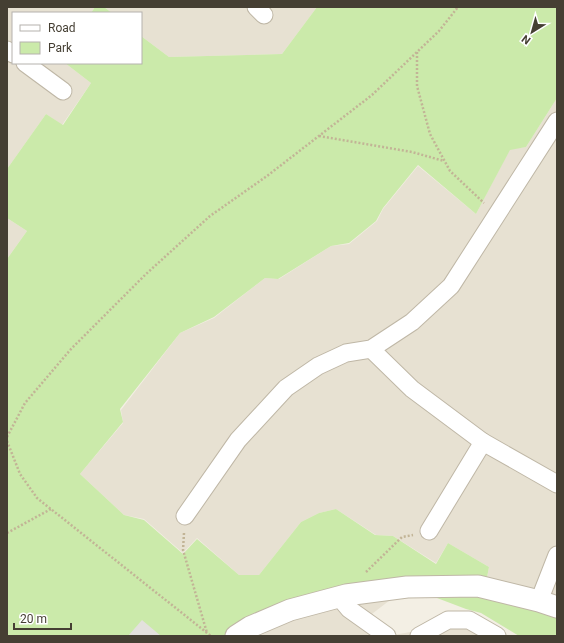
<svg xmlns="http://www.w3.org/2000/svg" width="564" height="643" font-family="Roboto,sans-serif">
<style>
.residential{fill:#e7e1d2}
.green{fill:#cbeaaa}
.parking{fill:#e3e1dd}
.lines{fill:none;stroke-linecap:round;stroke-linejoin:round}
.minor-casing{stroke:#bfb7a6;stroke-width:19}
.tertiary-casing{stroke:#bfb7a6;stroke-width:23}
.path{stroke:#c2b496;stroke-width:2.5;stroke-dasharray:2 2;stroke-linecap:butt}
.minor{stroke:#fff;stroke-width:17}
.tertiary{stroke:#fff;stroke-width:21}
</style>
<rect width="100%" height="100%" fill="#f3efe4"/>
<g class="residential">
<path d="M 7,7 L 95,7 L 91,13 L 13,13 L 13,63 L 65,63 L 91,83 L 62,125 L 46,114 L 7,169 Z"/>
<path d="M 104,7 L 317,7 L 282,54 L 169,57 L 141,36 L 141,13 L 112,13 Z"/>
<path d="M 557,98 L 557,606 L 485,588 L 489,567 L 448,543 L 436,563 L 393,536 L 376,535 L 336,509 L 319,513 L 301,522 L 259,575 L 239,575 L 197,538 L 183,553 L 144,519 L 124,515 L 80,474 L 123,423 L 121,410 L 180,333 L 214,318 L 265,278 L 279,279 L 331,246 L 349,244 L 377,221 L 383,209 L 418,166 L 476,214 L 510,149 L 526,147 Z"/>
<path d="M 7,218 L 27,231 L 7,259 Z"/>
<path d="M 407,587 L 368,617 L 394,635 L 469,621 L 496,636 L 239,636 L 251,629 Z"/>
</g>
<g class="green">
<path d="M 95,7 L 104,7 L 112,13 L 91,13 Z"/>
<path d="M 317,7 L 557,7 L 557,98 L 526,147 L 510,150 L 476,214 L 418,165 L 383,208 L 376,221 L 349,243 L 331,246 L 278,279 L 265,278 L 214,317 L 180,333 L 120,409 L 123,422 L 80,474 L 124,515 L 144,520 L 183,554 L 197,539 L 239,575 L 259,575 L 301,522 L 319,513 L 336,509 L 375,535 L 393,536 L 436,564 L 448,543 L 489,567 L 485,588 L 407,586 L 235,636 L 7,636 L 7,259 L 27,231 L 7,218 L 7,169 L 46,114 L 63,125 L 91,83 L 65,63 L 141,63 L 141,36 L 169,57 L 282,54 Z"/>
<path d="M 408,587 L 557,607 L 557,636 L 519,636 L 481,613 L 466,609 Z"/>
</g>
<path class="parking" d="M 142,620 L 161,636 L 128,636 Z"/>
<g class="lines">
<defs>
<g id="minor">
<path d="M 256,7 L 264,15"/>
<path d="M 7,50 L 13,54"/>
<path d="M 25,63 L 63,91"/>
<path d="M 371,349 L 412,389 L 483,442 L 557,484"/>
<path d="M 185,516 L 238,440 L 286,388 L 318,366 L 346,353 L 371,349 L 412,322 L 451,286 L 557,121"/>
<path d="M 429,531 L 483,442"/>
<path d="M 339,597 L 349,609 L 387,636"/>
<path d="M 539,601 L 557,555"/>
<path d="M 419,636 L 448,620 L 469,620 L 497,636"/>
</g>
<path id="tertiary" d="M 236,636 L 250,627 L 290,610 L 346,595 L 407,587 L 478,586 L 539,601 L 557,607"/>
</defs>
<use href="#minor" class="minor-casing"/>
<use href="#tertiary" class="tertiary-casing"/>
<g class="path">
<path d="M 417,52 L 417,86 L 430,134 L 450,171 L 484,203"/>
<path d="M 319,136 L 412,152 L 444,161"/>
<path d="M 7,437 L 25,403 L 71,349 L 146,274 L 210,216 L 267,176 L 372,95 L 439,31 L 458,7"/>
<path d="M 7,441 L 20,474 L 37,498 L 211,636"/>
<path d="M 7,533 L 51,509"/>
<path d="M 184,533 L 183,550 L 207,633"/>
<path d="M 366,572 L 402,537 L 413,535"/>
</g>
<use href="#minor" class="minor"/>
<use href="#tertiary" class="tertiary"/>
</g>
<rect width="564" height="643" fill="none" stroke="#453f33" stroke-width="16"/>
<rect x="12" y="12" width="130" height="52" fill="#ffffff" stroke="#b5b2ad"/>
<rect x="20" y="25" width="20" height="6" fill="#ffffff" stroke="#b5b2ad"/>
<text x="48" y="32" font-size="12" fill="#453f33">Road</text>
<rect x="20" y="42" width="20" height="12" fill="#cbeaaa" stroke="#b5b2ad"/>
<text x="48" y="52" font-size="12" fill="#453f33">Park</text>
<g transform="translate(532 32) rotate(217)" stroke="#ffffff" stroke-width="3" paint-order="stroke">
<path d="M0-3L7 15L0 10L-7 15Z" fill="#453f33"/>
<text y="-6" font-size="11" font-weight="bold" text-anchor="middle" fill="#453f33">N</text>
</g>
<path d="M14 623v6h57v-6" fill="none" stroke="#453f33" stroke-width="2"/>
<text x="20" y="623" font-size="12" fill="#453f33" stroke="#ffffff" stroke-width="3" paint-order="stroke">20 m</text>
</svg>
